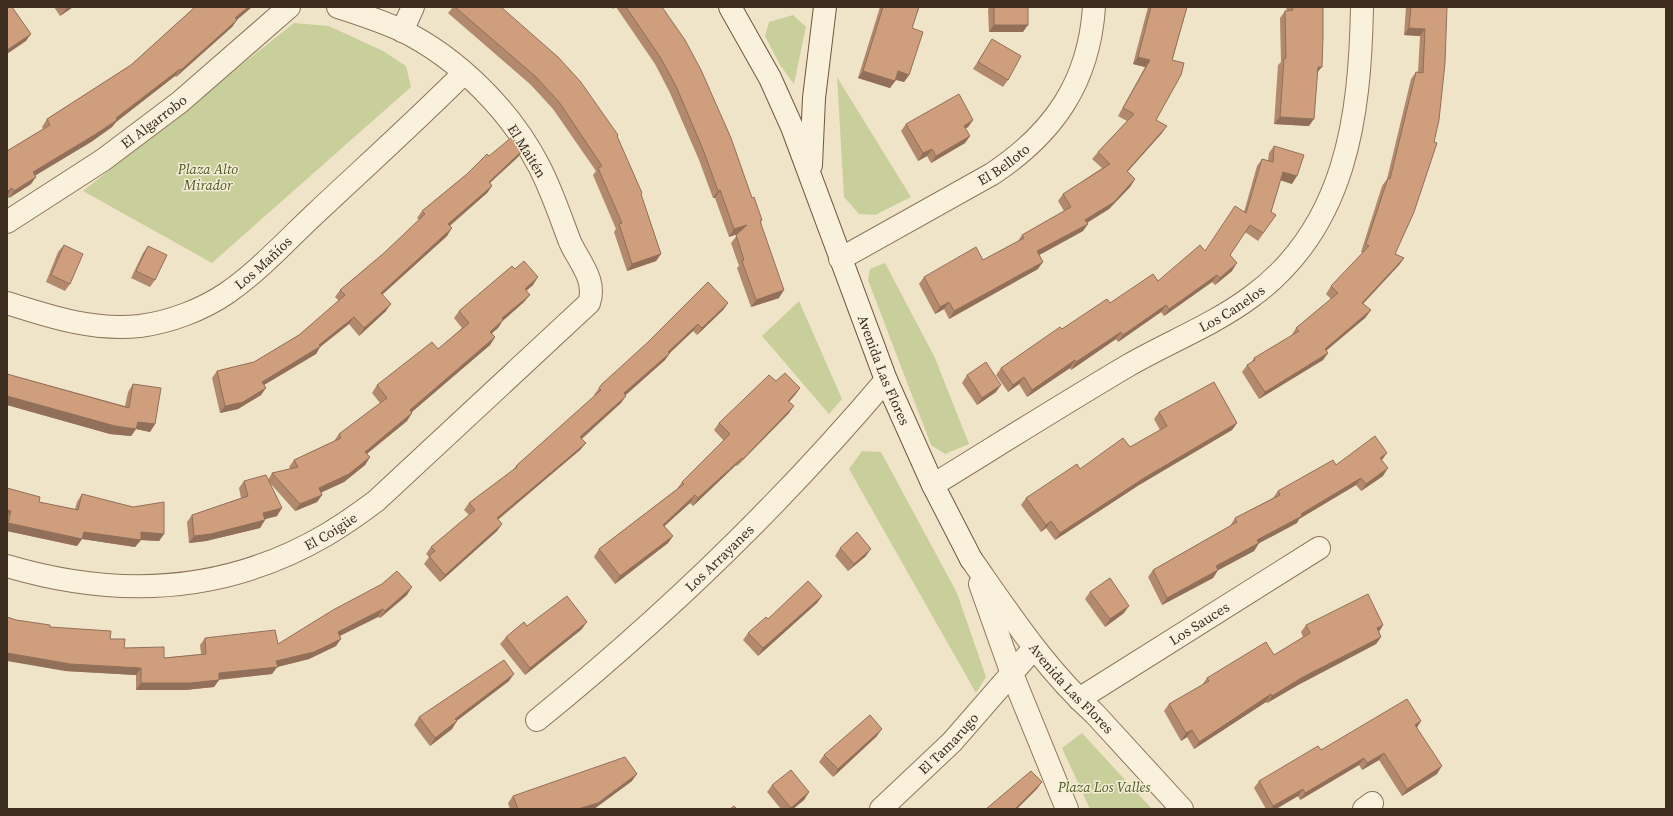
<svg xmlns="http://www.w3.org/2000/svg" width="1673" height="816" font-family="'Source Serif 4',serif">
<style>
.green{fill:#c9cf9b}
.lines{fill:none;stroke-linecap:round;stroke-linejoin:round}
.street-casing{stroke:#8d765c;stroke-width:24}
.secondary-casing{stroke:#6f573f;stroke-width:24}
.street{stroke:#faf1dc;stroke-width:22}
.secondary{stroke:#faf1dc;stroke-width:22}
.wall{fill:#b2896c}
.shaded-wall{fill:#916f58}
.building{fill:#cf9f7d;stroke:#916f58}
.labels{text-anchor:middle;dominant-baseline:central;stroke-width:3;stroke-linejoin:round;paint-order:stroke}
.street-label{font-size:14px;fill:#3d2e20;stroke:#f7eed8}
.park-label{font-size:14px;font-style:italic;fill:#4d5a26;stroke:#f7eed8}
</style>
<rect width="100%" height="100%" fill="#f0e4c8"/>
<g class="green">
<path d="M 793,15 L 806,27 L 794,84 L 780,65 L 765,36 L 769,22 Z"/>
<path d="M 294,23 L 329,26 L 383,51 L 406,66 L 411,87 L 212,263 L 83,191 Z"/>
<path d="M 837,77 L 911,197 L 875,215 L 859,214 L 844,197 Z"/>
<path d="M 885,263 L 935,358 L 969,444 L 945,454 L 931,445 L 868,280 L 870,269 Z"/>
<path d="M 799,301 L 842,399 L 829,414 L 762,336 Z"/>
<path d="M 862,451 L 881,452 L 957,593 L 986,677 L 976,693 L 849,469 Z"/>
<path d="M 1082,733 L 1152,809 L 1090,809 L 1062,748 Z"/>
</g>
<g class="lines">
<defs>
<g id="street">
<path d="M 402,31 L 413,7"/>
<path id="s1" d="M 7,222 L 103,160 L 180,102 L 289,7"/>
<path id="s2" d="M 840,259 L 992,174 C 1054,133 1089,82 1094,7"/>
<path id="s3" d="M 7,303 C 51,317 93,331 140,326 C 170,322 202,310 227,293 C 260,270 288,239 317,212 C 366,166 416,121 464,73"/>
<path id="s4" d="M 933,485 C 998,445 1063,404 1129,365 C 1169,342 1213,325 1251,297 C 1346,228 1360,117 1362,7"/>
<path id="s5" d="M 971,559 C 1009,613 1045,669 1095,714 L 1182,809"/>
<path id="s6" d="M 7,566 C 118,599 225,594 326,535 C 343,525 360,513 376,501 L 589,303 C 597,280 579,262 570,242 C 560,216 552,191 539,166 C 510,110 458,58 401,30 C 381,21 360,14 338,7"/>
<path d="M 980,584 L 1012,674 L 1067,809"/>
<path id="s7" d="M 1079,699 L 1319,548"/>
<path id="s8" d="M 537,720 C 664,617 781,504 886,380"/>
<path id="s9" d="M 881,809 L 952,742 L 1034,648"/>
<path d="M 1364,809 L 1372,803"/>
</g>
<g id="secondary">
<path id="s10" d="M 730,7 L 770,78 L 792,127 L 886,380 L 933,485 L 971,559"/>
<path d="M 811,165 L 814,98 L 825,7"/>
</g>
</defs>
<use href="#street" class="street-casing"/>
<use href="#secondary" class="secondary-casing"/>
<use href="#street" class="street"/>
<use href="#secondary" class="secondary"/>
</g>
<g class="wall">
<path d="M 54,7 L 73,7 L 60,16 Z"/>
<path d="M 195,7 L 252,7 L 237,20 L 232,27 L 176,77 L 175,76 L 116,122 L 112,127 L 91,142 L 35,175 L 31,184 L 9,198 L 7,196 L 7,151 L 43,129 L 42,127 L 47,119 L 131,65 Z"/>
<path d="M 453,7 L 501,7 L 618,135 L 617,137 L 641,195 L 661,254 L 656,261 L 627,271 L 614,232 L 616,229 L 593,175 L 596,171 L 553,109 L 531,85 L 448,13 Z"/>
<path d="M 611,7 L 662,7 L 762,220 L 761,222 L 779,298 L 751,307 L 737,268 L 739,266 L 731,243 L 738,234 L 729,237 L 715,198 L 713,198 L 699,160 L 670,93 L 655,64 L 616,7 L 613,9 Z"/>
<path d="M 880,7 L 919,7 L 912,28 L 909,75 L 904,82 L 896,80 L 890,88 L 858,78 Z"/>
<path d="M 990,7 L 1028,7 L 1023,32 L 989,32 L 988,9 Z"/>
<path d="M 1148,7 L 1187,7 L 1156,120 L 1162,133 L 1127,172 L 1135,179 L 1130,187 L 1109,209 L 1087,223 L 1083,231 L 1039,255 L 1038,269 L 949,319 L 944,309 L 935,314 L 919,284 L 924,277 L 983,260 L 1018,241 L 1022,235 L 1064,211 L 1058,201 L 1063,194 L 1102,168 L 1092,159 L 1098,152 L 1127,121 L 1118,116 L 1145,67 L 1133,64 Z"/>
<path d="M 1286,7 L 1323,7 L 1317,73 L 1309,126 L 1274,124 L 1278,65 L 1281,62 L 1280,18 L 1285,11 L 1287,11 Z"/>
<path d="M 1406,7 L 1447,7 L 1395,254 L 1404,258 L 1399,265 L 1363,304 L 1371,310 L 1365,318 L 1326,350 L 1328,353 L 1323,360 L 1259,399 L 1242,372 L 1247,365 L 1251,363 L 1254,358 L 1291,336 L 1296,328 L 1331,299 L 1326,294 L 1331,286 L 1363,253 L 1361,252 L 1382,186 L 1387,179 L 1411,79 L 1416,72 L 1418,72 L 1420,36 L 1404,35 Z"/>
<path d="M 992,39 L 1008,80 L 1003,87 L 973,69 Z"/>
<path d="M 973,120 L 968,127 L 965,129 L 970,136 L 965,143 L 931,163 L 927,156 L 918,161 L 901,131 L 906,124 Z"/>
<path d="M 1274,146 L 1292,184 L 1280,180 L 1271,212 L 1276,215 L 1258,241 L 1245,232 L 1230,255 L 1232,271 L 1215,285 L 1212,282 L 1164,316 L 1161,312 L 1118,342 L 1116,339 L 1071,370 L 1070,368 L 1027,397 L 1019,384 L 1008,392 L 996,375 L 1001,368 L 1062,329 L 1110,303 L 1158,281 L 1205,251 L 1244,212 L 1257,166 L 1262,159 L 1268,161 L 1269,153 Z"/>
<path d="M 523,150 L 518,157 L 490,183 L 492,186 L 487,193 L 450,226 L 447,236 L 382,295 L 386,311 L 359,336 L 349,324 L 320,347 L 316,354 L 264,385 L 261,395 L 238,409 L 220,413 L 212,378 L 217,371 L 254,362 L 299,335 L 339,301 L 335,297 L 340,290 L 384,253 L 419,220 L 417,218 L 422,211 L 489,156 Z"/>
<path d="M 64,245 L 70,284 L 65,291 L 46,282 L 58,252 Z"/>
<path d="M 148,246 L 155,280 L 150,287 L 131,278 L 143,253 Z"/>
<path d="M 515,269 L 533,285 L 526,291 L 524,302 L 503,320 L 498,328 L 492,333 L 495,337 L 490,345 L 411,412 L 412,413 L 407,421 L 367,454 L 370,457 L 365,465 L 344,482 L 321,492 L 322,495 L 317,502 L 295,511 L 270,483 L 277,516 L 265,519 L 260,528 L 206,541 L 189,543 L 187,522 L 192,515 L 241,498 L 239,488 L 244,481 L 268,480 L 272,473 L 290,469 L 289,467 L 294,460 L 334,441 L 339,434 L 380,403 L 372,393 L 377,385 L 438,349 L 462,328 L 454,318 L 459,311 Z"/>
<path d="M 728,303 L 723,310 L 697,335 L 693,331 L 670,353 L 665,360 L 625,395 L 621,403 L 582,439 L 586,443 L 580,450 L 498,520 L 502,524 L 497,531 L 440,582 L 424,564 L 429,557 L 426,554 L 431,547 L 469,515 L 464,510 L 469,503 L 513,470 L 516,466 L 595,396 L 594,395 L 602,384 Z"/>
<path d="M 7,374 L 125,406 L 128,392 L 133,384 L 155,424 L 150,432 L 136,429 L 131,436 L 110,434 L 7,405 Z"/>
<path d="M 967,375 L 996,392 L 977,405 L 962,383 Z"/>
<path d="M 776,381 L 800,388 L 795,395 L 789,402 L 789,413 L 737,466 L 736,465 L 693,506 L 690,503 L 664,526 L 673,536 L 668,543 L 615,584 L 594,557 L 599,549 L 677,489 L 682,482 L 724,441 L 714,430 L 719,423 Z"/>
<path d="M 1159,412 L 1237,423 L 1232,430 L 1139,485 L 1055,540 L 1046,528 L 1041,532 L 1021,505 L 1026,498 L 1080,469 L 1130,447 L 1160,430 L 1154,419 Z"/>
<path d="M 1382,460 L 1383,476 L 1361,491 L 1356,485 L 1299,519 L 1297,523 L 1259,543 L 1254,551 L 1218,570 L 1213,578 L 1162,605 L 1148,577 L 1153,570 L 1230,526 L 1235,518 L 1273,498 L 1278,491 L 1336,465 Z"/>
<path d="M 7,488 L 39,502 L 75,509 L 77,502 L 82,494 L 164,534 L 159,541 L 141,540 L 135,547 L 82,539 L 77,546 L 7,531 Z"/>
<path d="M 840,548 L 866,556 L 848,571 L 835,556 Z"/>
<path d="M 1090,592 L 1124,613 L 1105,627 L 1085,599 Z"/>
<path d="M 407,595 L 380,618 L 378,617 L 340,636 L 336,646 L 309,659 L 277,667 L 272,674 L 219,680 L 214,687 L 185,690 L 136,690 L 136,675 L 65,671 L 50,627 L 110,639 L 124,648 L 164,658 L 201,654 L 200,645 L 205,638 L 278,644 Z"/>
<path d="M 822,596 L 817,603 L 758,656 L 743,640 L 748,633 L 768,619 Z"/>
<path d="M 1306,625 L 1383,625 L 1379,632 L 1381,637 L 1376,644 L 1298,685 L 1267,703 L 1266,702 L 1194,749 L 1187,737 L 1181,741 L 1164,711 L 1169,704 L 1202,685 L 1207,678 L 1274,655 L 1303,637 L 1301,632 Z"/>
<path d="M 527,626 L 582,629 L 525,675 L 500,644 L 506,637 Z"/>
<path d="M 509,681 L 456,721 L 452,729 L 430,746 L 414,725 L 419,717 Z"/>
<path d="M 1421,721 L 1417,727 L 1437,774 L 1402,796 L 1379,760 L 1362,770 L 1359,765 L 1300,800 L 1298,796 L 1276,809 L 1266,809 L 1254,788 L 1259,781 L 1321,750 Z"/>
<path d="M 877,736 L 833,777 L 819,762 L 824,755 Z"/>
<path d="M 632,781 L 594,809 L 510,809 L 508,803 L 513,796 Z"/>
<path d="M 772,785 L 809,792 L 804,800 L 793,809 L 781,809 L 767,792 Z"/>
</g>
<g class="shaded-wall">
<path d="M 68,7 L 73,7 L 60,16 L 66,9 Z"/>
<path d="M 248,7 L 252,7 L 230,25 L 235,18 Z"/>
<path d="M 237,20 L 232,27 L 176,77 L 181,70 Z"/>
<path d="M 994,25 L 1028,25 L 1023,32 L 989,32 Z"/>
<path d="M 1409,28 L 1425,29 L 1420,36 L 1404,35 Z"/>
<path d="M 31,34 L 26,41 L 7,54 L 7,50 Z"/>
<path d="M 1138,57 L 1150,60 L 1145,67 L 1133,64 Z"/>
<path d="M 1318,67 L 1322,67 L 1316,74 Z"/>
<path d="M 180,69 L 175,76 L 116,122 L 112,127 L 91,142 L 28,180 L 33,172 L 116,118 Z"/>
<path d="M 863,71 L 895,81 L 890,88 L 858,78 Z"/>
<path d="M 898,71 L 909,75 L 904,82 L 893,79 Z"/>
<path d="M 1280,117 L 1314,119 L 1309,126 L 1274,124 Z"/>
<path d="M 973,120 L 968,127 L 958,133 L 964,126 Z"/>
<path d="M 1167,126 L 1162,133 L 1121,179 L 1127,171 Z"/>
<path d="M 970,136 L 965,143 L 931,163 L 936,156 Z"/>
<path d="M 932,149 L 927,156 L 918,161 L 923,153 Z"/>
<path d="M 523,150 L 518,157 L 483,189 L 489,182 Z"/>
<path d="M 1283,172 L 1297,176 L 1292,184 L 1277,179 Z"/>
<path d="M 36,177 L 31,184 L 9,198 L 14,191 Z"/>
<path d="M 1135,179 L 1130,187 L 1109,209 L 1080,227 L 1085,220 Z"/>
<path d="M 492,186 L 487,193 L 443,231 L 448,224 Z"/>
<path d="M 12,188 L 7,195 L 7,196 L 7,192 Z"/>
<path d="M 720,190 L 715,198 L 713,198 L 718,191 Z"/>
<path d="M 1088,224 L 1083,231 L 1032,259 L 1037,251 Z"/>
<path d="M 747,225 L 742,232 L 729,237 L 734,229 Z"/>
<path d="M 452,228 L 447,236 L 376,300 L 381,293 Z"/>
<path d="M 661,254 L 656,261 L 627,271 L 632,264 Z"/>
<path d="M 1404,258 L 1399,265 L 1357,310 L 1362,303 Z"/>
<path d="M 1043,262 L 1038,269 L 949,319 L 954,311 Z"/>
<path d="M 1237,263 L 1232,271 L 1215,285 L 1220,278 Z"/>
<path d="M 1217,275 L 1212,282 L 1164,316 L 1169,309 Z"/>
<path d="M 538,277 L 533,285 L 520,296 L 525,289 Z"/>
<path d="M 784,290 L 779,298 L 751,307 L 756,300 Z"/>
<path d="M 530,295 L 524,302 L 497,326 L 502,318 Z"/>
<path d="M 949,302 L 944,309 L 935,314 L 940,307 Z"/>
<path d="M 728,303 L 723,310 L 697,335 L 702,328 Z"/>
<path d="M 391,304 L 386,311 L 359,336 L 364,328 Z"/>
<path d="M 1166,305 L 1161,312 L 1118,342 L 1123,335 Z"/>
<path d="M 1371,310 L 1365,318 L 1320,356 L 1325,349 Z"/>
<path d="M 354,317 L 349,324 L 320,347 L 316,354 L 257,389 L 262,382 L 319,345 Z"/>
<path d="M 503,320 L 498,328 L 485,339 L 490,332 Z"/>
<path d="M 698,324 L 693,331 L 664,358 L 670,353 L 665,360 L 619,401 L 624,393 Z"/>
<path d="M 1121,332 L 1116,339 L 1071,370 L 1076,362 Z"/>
<path d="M 495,337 L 490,345 L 405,418 L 410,410 Z"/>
<path d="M 1328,353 L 1323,360 L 1259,399 L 1265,392 Z"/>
<path d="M 1075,360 L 1070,368 L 1027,397 L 1032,390 Z"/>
<path d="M 1024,377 L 1019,384 L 1008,392 L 1013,385 Z"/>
<path d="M 1001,385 L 996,392 L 977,405 L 982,398 Z"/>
<path d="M 266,388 L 261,395 L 238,409 L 220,413 L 225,406 Z"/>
<path d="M 800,388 L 795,395 L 783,408 L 788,401 Z"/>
<path d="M 7,396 L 138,422 L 155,424 L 150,432 L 136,429 L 131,436 L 110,434 L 7,405 Z"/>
<path d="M 626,396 L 621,403 L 575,444 L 580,437 Z"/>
<path d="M 794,406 L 789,413 L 737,466 L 743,459 Z"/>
<path d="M 412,413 L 407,421 L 360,459 L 365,452 Z"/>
<path d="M 1237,423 L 1232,430 L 1139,485 L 1055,540 L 1060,533 L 1144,478 Z"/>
<path d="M 586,443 L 580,450 L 491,525 L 497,518 Z"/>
<path d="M 1387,453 L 1382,460 L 1380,458 Z"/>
<path d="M 370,457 L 365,465 L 344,482 L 314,496 L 319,488 Z"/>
<path d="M 742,458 L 736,465 L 693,506 L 698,498 Z"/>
<path d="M 1388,468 L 1383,476 L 1361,491 L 1366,484 Z"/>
<path d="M 1361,478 L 1356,485 L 1299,519 L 1297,523 L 1252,547 L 1257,540 L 1301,514 Z"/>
<path d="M 322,495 L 317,502 L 295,511 L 300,504 Z"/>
<path d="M 695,495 L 690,503 L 658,532 L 663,525 Z"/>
<path d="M 282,508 L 277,516 L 258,521 L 263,513 Z"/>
<path d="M 7,510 L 11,511 L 7,517 Z"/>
<path d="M 265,520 L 260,528 L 206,541 L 189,543 L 194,536 Z"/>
<path d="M 1051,521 L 1046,528 L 1041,532 L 1046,525 Z"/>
<path d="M 8,523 L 84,532 L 141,532 L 164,534 L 159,541 L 141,540 L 135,547 L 82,539 L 77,546 L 7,531 L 7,524 Z"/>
<path d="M 502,524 L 497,531 L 440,582 L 445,575 Z"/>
<path d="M 673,536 L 668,543 L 615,584 L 620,576 Z"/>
<path d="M 1259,543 L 1254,551 L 1211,574 L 1216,566 Z"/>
<path d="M 871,549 L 866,556 L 848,571 L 854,564 Z"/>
<path d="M 1218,570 L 1213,578 L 1162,605 L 1167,598 Z"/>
<path d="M 412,587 L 407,595 L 380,618 L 385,611 Z"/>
<path d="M 822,596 L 817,603 L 758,656 L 763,648 Z"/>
<path d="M 1129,606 L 1124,613 L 1105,627 L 1110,619 Z"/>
<path d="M 383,609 L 378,617 L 333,639 L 338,632 Z"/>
<path d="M 587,622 L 582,629 L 525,675 L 530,668 Z"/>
<path d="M 1383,625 L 1378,633 L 1377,628 Z"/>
<path d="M 1381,637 L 1376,644 L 1298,685 L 1267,703 L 1272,696 L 1303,677 Z"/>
<path d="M 341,639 L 336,646 L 309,659 L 277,667 L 272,674 L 213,680 L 219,673 L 276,661 Z"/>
<path d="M 7,653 L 141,668 L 136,675 L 65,671 L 7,661 Z"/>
<path d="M 514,674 L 509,681 L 450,726 L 455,719 Z"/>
<path d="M 219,680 L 214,687 L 185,690 L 136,690 L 141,683 Z"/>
<path d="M 1271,694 L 1266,702 L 1194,749 L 1199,742 Z"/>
<path d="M 457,721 L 452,729 L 430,746 L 435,738 Z"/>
<path d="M 1421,721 L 1416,729 L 1415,725 Z"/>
<path d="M 882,729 L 877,736 L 833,777 L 838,769 Z"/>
<path d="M 1192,730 L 1187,737 L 1181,741 L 1186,733 Z"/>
<path d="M 1384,753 L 1379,760 L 1362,770 L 1367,763 Z"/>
<path d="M 1364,758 L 1359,765 L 1300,800 L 1305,793 Z"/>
<path d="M 1442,766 L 1437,774 L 1402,796 L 1407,789 Z"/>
<path d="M 637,774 L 632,781 L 594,809 L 578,809 Z"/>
<path d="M 1042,782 L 1037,789 L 1017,809 L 1015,809 Z"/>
<path d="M 1303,789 L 1298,796 L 1276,809 L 1271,809 L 1273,806 Z"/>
<path d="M 809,792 L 804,800 L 793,809 L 790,809 Z"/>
</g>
<g class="building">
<path d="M 9,7 L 12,7 L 31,34 L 7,50 L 7,8 Z"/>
<path d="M 195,7 L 248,7 L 235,18 L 237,20 L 181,70 L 180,69 L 116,118 L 117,120 L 96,134 L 33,172 L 36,177 L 14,191 L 12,188 L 7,192 L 7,151 L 50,125 L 47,119 L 131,65 Z"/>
<path d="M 455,7 L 501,7 L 558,57 L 580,81 L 618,135 L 617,136 L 642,193 L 641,194 L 661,254 L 632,264 L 619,224 L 622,223 L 598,168 L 602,166 L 559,102 L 536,77 Z"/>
<path d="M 626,7 L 662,7 L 685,40 L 701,70 L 731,138 L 752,198 L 754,197 L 762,220 L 760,221 L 784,290 L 756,300 L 742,261 L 744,260 L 736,235 L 747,225 L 734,229 L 720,190 L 718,191 L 704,152 L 676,86 L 660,57 Z"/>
<path d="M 883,7 L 919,7 L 912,28 L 923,32 L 909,75 L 898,71 L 895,81 L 863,71 Z"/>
<rect x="994" y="7" width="34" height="18"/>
<path d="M 1151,7 L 1187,7 L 1172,60 L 1184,63 L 1181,75 L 1156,120 L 1167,126 L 1127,171 L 1135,179 L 1114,202 L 1085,220 L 1088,224 L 1037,251 L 1043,262 L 954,311 L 949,302 L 940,307 L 924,277 L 976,247 L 983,260 L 1024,238 L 1022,235 L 1071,207 L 1063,194 L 1110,164 L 1098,152 L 1134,114 L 1123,108 L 1150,60 L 1138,57 Z"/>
<path d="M 1292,7 L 1323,7 L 1323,37 L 1322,67 L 1318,67 L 1314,119 L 1280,117 L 1284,58 L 1286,58 L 1285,11 L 1293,10 Z"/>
<path d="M 1411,7 L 1447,7 L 1445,63 L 1439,120 L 1434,142 L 1437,143 L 1414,212 L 1395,254 L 1404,258 L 1362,303 L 1371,310 L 1325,349 L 1328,353 L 1265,392 L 1247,365 L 1255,360 L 1254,358 L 1299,331 L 1296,328 L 1338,293 L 1331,286 L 1369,246 L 1366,244 L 1388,178 L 1390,179 L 1416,72 L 1423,73 L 1425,29 L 1409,28 Z"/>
<path d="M 992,39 L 1021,56 L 1008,80 L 978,62 Z"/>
<path d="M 959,94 L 973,120 L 964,126 L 970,136 L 936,156 L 932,149 L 923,153 L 906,124 Z"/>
<path d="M 512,137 L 523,150 L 489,182 L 492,186 L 448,224 L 452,228 L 381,293 L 391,304 L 364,328 L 354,317 L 319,345 L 321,346 L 262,382 L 266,388 L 243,402 L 225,406 L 217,371 L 254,362 L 299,335 L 345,295 L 340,290 L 384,253 L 425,214 L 422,211 L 467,174 L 487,154 L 489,156 Z"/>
<path d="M 1274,146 L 1304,155 L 1297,176 L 1283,172 L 1271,212 L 1276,215 L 1263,233 L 1250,225 L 1230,255 L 1237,263 L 1220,278 L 1217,275 L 1169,309 L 1166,305 L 1123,335 L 1121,332 L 1076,362 L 1075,360 L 1032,390 L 1024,377 L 1013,385 L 1001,368 L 1060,327 L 1062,329 L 1107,299 L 1110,303 L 1153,274 L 1158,281 L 1200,245 L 1205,251 L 1235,206 L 1246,213 L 1262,159 L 1273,162 Z"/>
<path d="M 64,245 L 83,254 L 70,284 L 51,275 Z"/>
<path d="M 148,246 L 167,255 L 155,280 L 136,271 Z"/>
<path d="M 524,261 L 538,277 L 525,289 L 530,295 L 502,318 L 503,320 L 490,332 L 495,337 L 410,410 L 412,413 L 365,452 L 370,457 L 349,474 L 319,488 L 322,495 L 300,504 L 272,473 L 298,467 L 294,460 L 341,438 L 339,434 L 387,398 L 377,385 L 432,342 L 438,349 L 469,323 L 459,311 L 512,266 L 515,269 Z"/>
<path d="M 708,282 L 728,303 L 702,328 L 698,324 L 668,352 L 670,353 L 624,393 L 626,396 L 580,437 L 586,443 L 497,518 L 502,524 L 445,575 L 429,556 L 435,551 L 431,547 L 475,510 L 469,503 L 517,467 L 516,466 L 601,390 L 599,388 L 602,384 L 647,343 Z"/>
<path d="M 986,362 L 1001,385 L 982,398 L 967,375 Z"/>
<path d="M 785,373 L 800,388 L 788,401 L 794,406 L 743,459 L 742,458 L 698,498 L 695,495 L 663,525 L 673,536 L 620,576 L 599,549 L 684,484 L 682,482 L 730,434 L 719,423 L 769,375 L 776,381 Z"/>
<path d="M 7,374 L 129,408 L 133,384 L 161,388 L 155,424 L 138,422 L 136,429 L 115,426 L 7,396 Z"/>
<path d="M 1214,382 L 1237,423 L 1144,478 L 1060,533 L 1051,521 L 1046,525 L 1026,498 L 1077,464 L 1080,469 L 1123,438 L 1130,447 L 1167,426 L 1159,412 Z"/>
<path d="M 1375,436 L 1387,453 L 1380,458 L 1388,468 L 1366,484 L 1361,478 L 1301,514 L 1302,516 L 1257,540 L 1259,543 L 1216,566 L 1218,570 L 1167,598 L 1153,570 L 1237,522 L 1235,518 L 1280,495 L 1278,491 L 1333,460 L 1336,465 Z"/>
<path d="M 266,475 L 282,508 L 263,513 L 265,520 L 211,534 L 194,536 L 192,515 L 248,496 L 244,481 Z"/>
<path d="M 7,488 L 40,497 L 39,502 L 78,510 L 82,494 L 133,507 L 164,502 L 164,534 L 141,532 L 141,540 L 84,532 L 82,539 L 8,523 L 11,511 L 7,510 Z"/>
<path d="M 857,532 L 871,549 L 854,564 L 840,548 Z"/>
<path d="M 397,571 L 412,587 L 385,611 L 383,609 L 338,632 L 341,639 L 314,652 L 276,661 L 278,667 L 219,673 L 219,680 L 190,683 L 141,683 L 141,668 L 70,664 L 7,653 L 7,617 L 16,620 L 50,625 L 50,627 L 111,631 L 110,639 L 125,639 L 124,648 L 164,647 L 164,658 L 206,654 L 205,638 L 275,630 L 278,644 L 333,610 L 382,584 Z"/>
<path d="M 1110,578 L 1129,606 L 1110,619 L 1090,592 Z"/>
<path d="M 808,581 L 822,596 L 763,648 L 748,633 L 766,617 L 768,619 Z"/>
<path d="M 1368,594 L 1383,625 L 1377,628 L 1381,637 L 1303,677 L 1272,696 L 1271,694 L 1199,742 L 1192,730 L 1186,733 L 1169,704 L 1209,681 L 1207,678 L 1266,642 L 1274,655 L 1310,633 L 1306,625 Z"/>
<path d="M 567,596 L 587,622 L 530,668 L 506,637 L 524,622 L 527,626 Z"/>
<path d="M 504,660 L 514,674 L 455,719 L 457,721 L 435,738 L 419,717 Z"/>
<path d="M 1407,699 L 1421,721 L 1415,725 L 1442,766 L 1407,789 L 1384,753 L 1367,763 L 1364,758 L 1305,793 L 1303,789 L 1273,806 L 1259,781 L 1318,746 L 1321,750 Z"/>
<path d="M 870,715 L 882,729 L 838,769 L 824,755 Z"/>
<path d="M 625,757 L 637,774 L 598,803 L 578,809 L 518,809 L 513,796 Z"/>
<path d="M 791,770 L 809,792 L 791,808 L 772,785 Z"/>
<path d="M 1031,771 L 1042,782 L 1015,809 L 986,809 Z"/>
<path d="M 734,806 L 737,809 L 730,809 Z"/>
</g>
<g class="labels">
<g class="street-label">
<text stroke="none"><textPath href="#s1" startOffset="178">El Algarrobo</textPath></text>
<text transform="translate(527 151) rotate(58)">El Maitén</text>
<text stroke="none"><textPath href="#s2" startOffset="189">El Belloto</textPath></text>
<text stroke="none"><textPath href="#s3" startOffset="277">Los Mañíos</textPath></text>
<text stroke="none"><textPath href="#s4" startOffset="347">Los Canelos</textPath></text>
<text stroke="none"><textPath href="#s10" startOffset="395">Avenida Las Flores</textPath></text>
<text stroke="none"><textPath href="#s6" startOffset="336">El Coigüe</textPath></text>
<text stroke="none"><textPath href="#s8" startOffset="244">Los Arrayanes</textPath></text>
<text stroke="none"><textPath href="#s7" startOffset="142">Los Sauces</textPath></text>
<text stroke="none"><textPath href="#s5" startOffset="164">Avenida Las Flores</textPath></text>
<text stroke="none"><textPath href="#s9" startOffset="94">El Tamarugo</textPath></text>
</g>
<g class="park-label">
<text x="208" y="169">Plaza Alto<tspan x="208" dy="16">Mirador</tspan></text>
<text x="1104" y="787">Plaza Los Valles</text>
</g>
</g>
<rect width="1673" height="816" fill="none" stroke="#3d2e20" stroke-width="16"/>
</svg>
